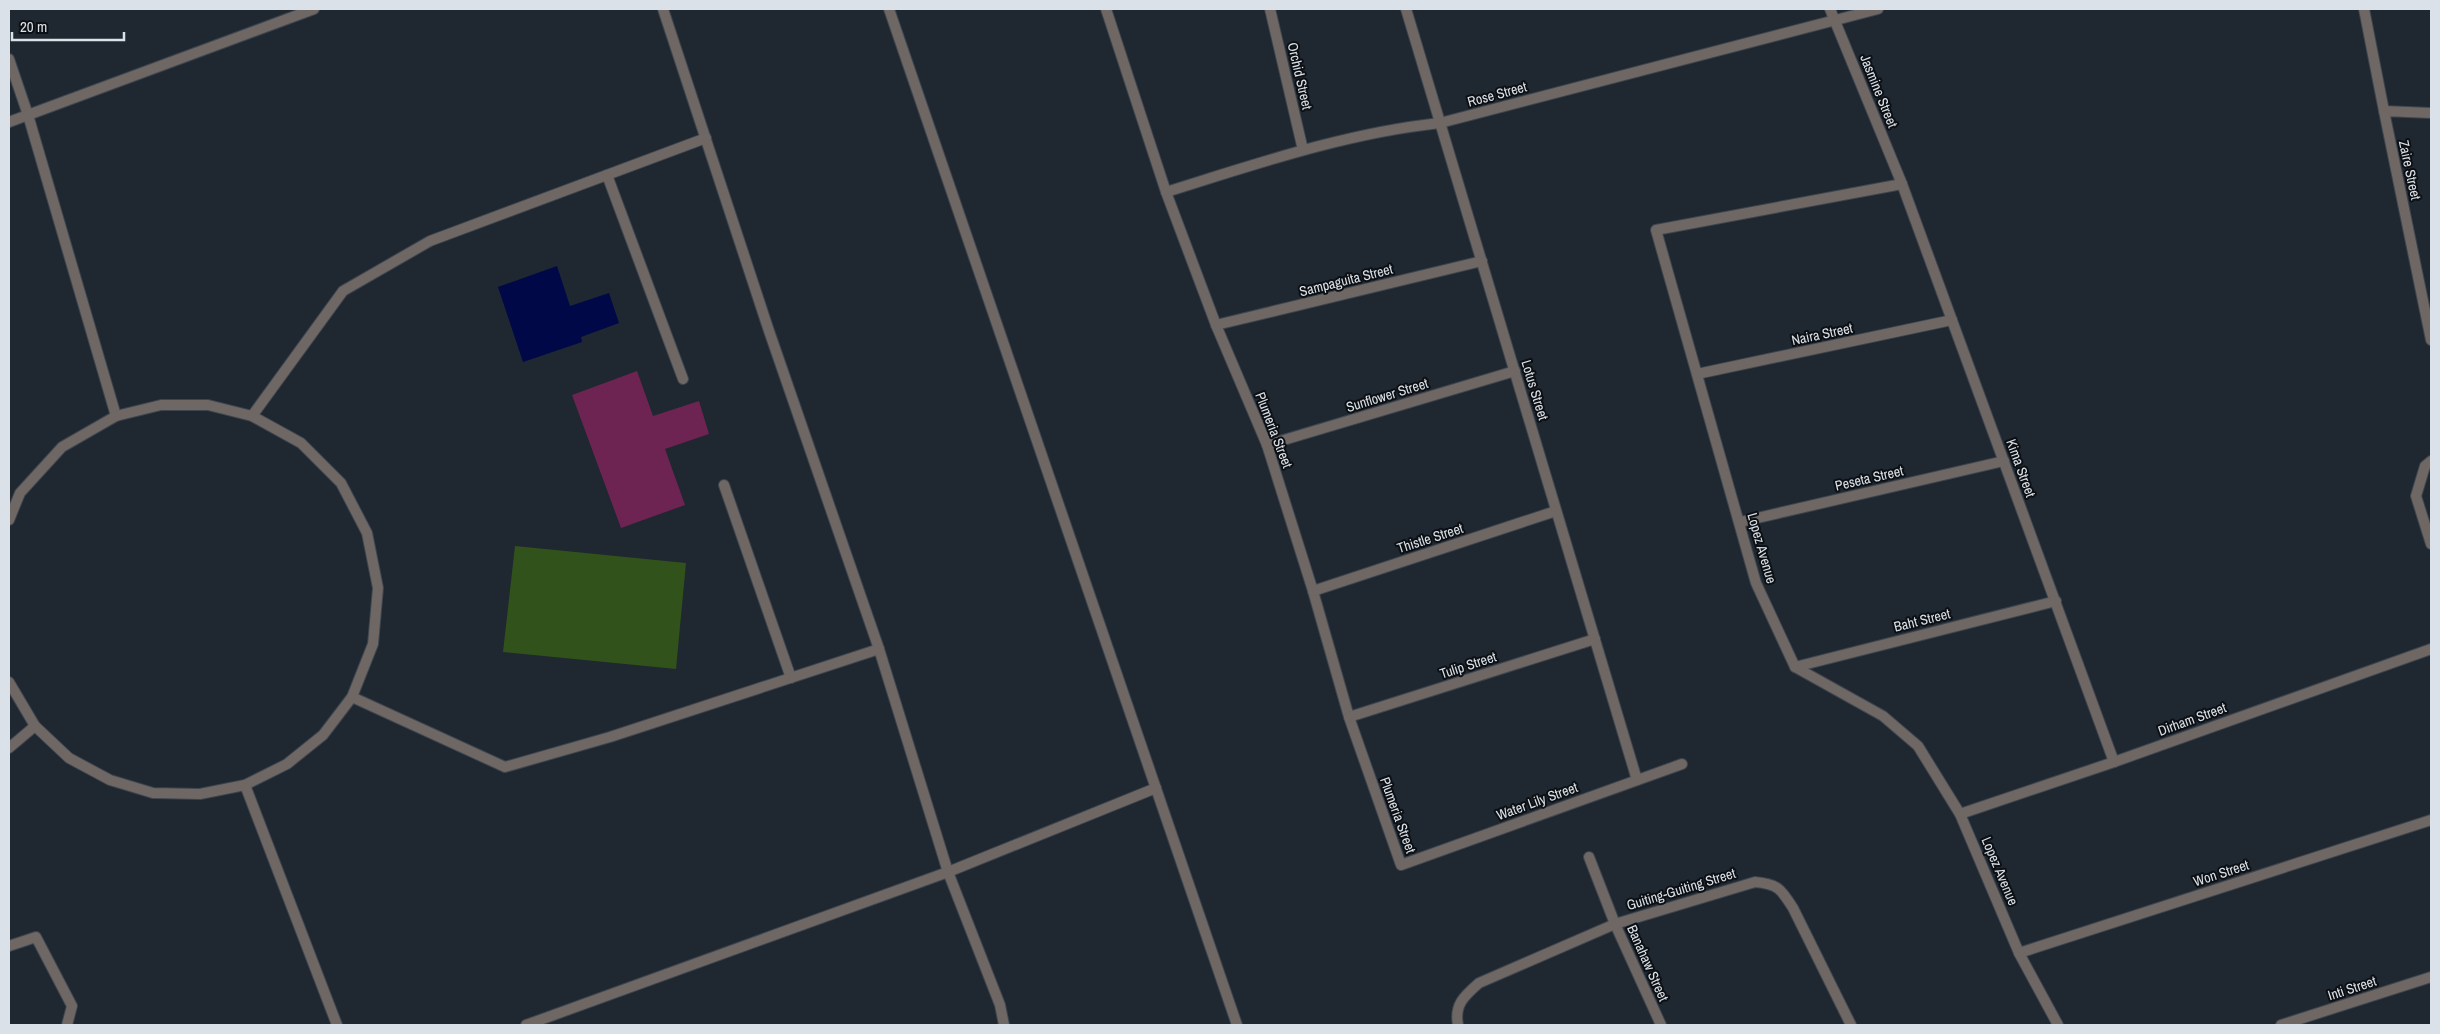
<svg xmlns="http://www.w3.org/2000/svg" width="2440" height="1034" font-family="'Archivo Narrow',sans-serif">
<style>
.green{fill:#32521b}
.water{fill:#000848}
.building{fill:#6d2452}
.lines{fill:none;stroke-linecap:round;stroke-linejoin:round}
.service-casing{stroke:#3d454e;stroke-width:12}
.minor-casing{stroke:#3d454e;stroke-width:12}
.service{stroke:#6e6764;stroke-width:10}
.minor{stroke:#6e6764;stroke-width:10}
.labels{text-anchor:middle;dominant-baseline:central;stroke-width:4;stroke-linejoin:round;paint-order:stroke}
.street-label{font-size:14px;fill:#dbe1e8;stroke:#0c1014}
</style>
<rect width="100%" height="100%" fill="#1f2731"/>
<path class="green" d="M 515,546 L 686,563 L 676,669 L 503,652 Z"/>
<path class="water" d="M 557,266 L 570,306 L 609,293 L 619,323 L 581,337 L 582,342 L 523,362 L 498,287 Z"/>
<path class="building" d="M 637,371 L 653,416 L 699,401 L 709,434 L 665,449 L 685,505 L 621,528 L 572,395 Z"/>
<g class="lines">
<defs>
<g id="service">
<path d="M 607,175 L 683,379"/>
<path d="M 724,485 L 791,678"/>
</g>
<g id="minor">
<path d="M 663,9 L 768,328 L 879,649 L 948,872 L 1000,1005 L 1004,1025"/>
<path d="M 889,9 L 1237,1025"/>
<path d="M 1106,9 L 1166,192 L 1216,325 L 1267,445 L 1313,591 L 1349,717 L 1401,865 L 1682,764"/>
<path d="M 1270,9 L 1303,150"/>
<path d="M 1406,9 L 1637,780"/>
<path d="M 1830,9 L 1902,184 L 2114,762"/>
<path d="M 2364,9 L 2384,111"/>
<path d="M 9,59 L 28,115 L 116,416"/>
<path d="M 2431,113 L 2384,111 L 2431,340"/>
<path d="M 9,122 L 314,9"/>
<path d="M 1902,184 L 1656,230 L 1756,583 L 1795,667 L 1883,716 L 1918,746 L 1960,814 L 2019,953 L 2058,1025"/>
<path d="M 1166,192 C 1256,164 1346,133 1440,123 L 1878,9"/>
<path d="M 1216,325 L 1482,261"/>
<path d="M 1697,374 L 1952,320"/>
<path d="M 252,416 L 343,291 L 430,241 L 706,138"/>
<path d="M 1267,445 L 1515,371"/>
<path d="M 2431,461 L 2425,466 L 2416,496 L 2431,544"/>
<path d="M 9,520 L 20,493 L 62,447 L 116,416 L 161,405 L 208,405 L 252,416 L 301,443 L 341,483 L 367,533 L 378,588 L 373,644 L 352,697 L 323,735 L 287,764 L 245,785 L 200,794 L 153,793 L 110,780 L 69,758 L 35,726 L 9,682"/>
<path d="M 1740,522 L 2004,461"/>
<path d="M 1313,591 L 1556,511"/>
<path d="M 1795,667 L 2056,601"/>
<path d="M 352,697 L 505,767 L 610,737 L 879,649"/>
<path d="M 1349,717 L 1595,639"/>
<path d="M 9,748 L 35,726"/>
<path d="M 245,785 L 337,1025"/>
<path d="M 1960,814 L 2114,762 L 2431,649"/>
<path d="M 1589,857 L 1615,924 L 1661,1025"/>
<path d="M 9,946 L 36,937 L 72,1006 L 67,1025"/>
<path d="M 2019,953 L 2431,820"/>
<path d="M 526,1025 L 948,872 L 1156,788"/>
<path d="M 1458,1025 C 1454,1005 1464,996 1479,983 L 1615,924 L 1755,882 C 1778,884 1781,889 1793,908 L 1851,1025"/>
<path d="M 2281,1025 L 2431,977"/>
</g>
</defs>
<use href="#service" class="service-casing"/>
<use href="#minor" class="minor-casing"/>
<use href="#service" class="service"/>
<use href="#minor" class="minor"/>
</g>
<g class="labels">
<g class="street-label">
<text transform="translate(1300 76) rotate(77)">Orchid Street</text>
<text transform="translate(1879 91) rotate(68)">Jasmine Street</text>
<text transform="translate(1497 94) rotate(-15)">Rose Street</text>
<text transform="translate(2410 170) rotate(78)">Zaire Street</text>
<text transform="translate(1346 280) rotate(-14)">Sampaguita Street</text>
<text transform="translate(1822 334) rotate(-12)">Naira Street</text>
<text transform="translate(1535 390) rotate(73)">Lotus Street</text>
<text transform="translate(1387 395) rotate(-17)">Sunflower Street</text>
<text transform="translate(1274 430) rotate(69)">Plumeria Street</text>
<text transform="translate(2021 468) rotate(70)">Kima Street</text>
<text transform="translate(1869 478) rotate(-13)">Peseta Street</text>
<text transform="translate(1430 538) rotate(-18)">Thistle Street</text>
<text transform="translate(1762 548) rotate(74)">Lopez Avenue</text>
<text transform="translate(1922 620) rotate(-14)">Baht Street</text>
<text transform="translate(1468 665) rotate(-18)">Tulip Street</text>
<text transform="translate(2192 719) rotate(-20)">Dirham Street</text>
<text transform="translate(1537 801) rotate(-20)">Water Lily Street</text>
<text transform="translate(1398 815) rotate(70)">Plumeria Street</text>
<text transform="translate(2000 871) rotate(67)">Lopez Avenue</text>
<text transform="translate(2221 873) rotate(-18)">Won Street</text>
<text transform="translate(1681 889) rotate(-17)">Guiting-Guiting Street</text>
<text transform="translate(1648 963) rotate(66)">Banahaw Street</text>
<text transform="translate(2352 988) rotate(-18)">Inti Street</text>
</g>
</g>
<rect width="2440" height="1034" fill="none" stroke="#dbe1e8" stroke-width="20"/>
<path d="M12 32v8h112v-8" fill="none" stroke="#dbe1e8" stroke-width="2.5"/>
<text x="20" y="32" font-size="15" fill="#dbe1e8" stroke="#0c1014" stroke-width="4" paint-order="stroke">20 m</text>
</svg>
